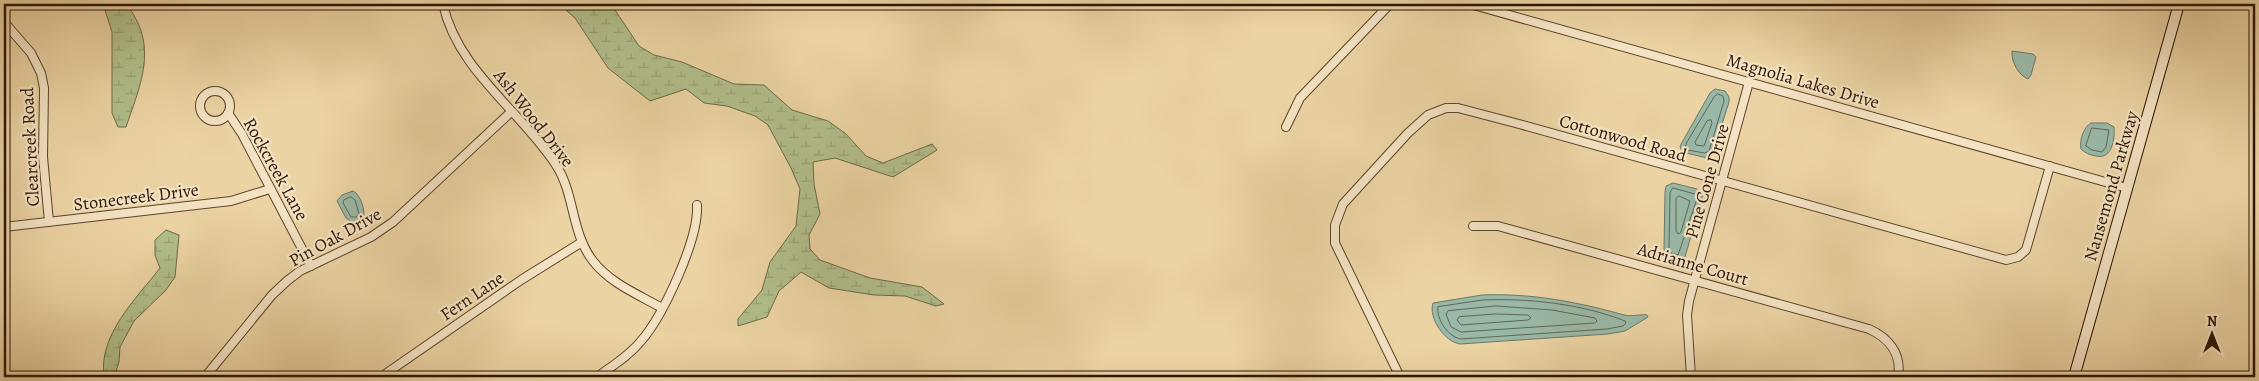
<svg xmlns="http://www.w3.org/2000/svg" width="2259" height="381" font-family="Alegreya,serif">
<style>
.wetland{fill:url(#wetland-marsh);stroke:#6e6a46}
.water{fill:#99b8a7;stroke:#6d7764}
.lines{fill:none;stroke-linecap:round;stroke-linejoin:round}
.shore{stroke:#626654;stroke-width:1}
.minor-casing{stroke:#5c4429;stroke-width:10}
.secondary-casing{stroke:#2c1500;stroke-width:12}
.minor{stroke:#f3e2c3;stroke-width:8}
.secondary{stroke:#f3e2c3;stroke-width:10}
.labels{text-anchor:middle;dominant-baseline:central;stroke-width:4.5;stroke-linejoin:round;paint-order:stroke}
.street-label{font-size:18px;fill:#2c1500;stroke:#f3e2c3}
</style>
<defs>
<pattern id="wetland-marsh" width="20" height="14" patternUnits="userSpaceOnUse" patternTransform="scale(1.25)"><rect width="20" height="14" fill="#b1be8b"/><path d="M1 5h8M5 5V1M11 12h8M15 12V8" fill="none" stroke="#98a276"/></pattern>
</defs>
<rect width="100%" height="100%" fill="#ecd3a3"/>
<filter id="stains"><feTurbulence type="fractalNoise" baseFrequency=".004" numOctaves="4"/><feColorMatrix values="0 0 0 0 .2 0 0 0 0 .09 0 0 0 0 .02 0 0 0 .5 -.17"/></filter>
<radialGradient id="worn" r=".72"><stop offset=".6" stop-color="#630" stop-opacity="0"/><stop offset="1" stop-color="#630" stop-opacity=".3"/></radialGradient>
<g class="wetland">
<path d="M 103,4 L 126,4 C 159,45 141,83 126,127 L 118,127 L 112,113 L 112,32 Z"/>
<path d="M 559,4 L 611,4 L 639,46 L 654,55 L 682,62 L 734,84 L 764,85 L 792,110 L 828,121 L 846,134 L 866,156 L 883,163 L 932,144 L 937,150 L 893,177 L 835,158 L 813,162 L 814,184 L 820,214 L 809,235 L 810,249 L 820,260 L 870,278 L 922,287 L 944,304 L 936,306 L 905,296 L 874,295 L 829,288 L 801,272 L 779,291 L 767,317 L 738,326 L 738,319 L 762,290 L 770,262 L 796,226 L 800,189 L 791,168 L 768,125 L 755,116 L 727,106 L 704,103 L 686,89 L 650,101 L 608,68 L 575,18 Z"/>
<path d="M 166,230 L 179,235 L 175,277 L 166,290 L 134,321 L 120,347 L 119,362 L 114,377 L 104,377 C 98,335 136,299 160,268 L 155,255 L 155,240 Z"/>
</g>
<g class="water">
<path d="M 2012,51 L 2033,54 L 2036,57 L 2031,75 L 2028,79 C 2018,75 2011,61 2012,51 Z"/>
<path d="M 1715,89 L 1725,91 L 1729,97 L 1729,102 L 1713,153 L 1707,158 L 1682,152 L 1680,146 L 1710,93 Z"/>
<path d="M 2091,123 L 2107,123 L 2114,127 C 2115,139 2112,160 2096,156 C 2090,155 2085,153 2081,149 C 2079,140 2084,127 2091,123 Z"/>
<path d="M 1673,183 L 1697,189 L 1703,194 L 1685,257 L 1678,260 L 1667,257 L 1664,249 L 1665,192 L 1666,186 Z"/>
<path d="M 353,191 C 361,195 366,211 363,220 L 353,223 L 346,218 L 337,201 L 342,195 Z"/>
<path d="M 1482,295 C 1531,293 1578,302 1624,315 C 1631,317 1640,314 1647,315 L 1648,317 L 1625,331 L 1608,334 L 1460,344 C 1445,342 1428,318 1433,303 Z"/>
</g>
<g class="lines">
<g class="shore">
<path d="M 1718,94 L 1723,96 L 1724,101 L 1709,151 L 1705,153 L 1687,150 L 1685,147 L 1687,142 L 1714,97 Z"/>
<path d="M 1711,120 L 1712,123 L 1704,146 L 1696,145 L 1695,142 L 1707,121 Z"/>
<path d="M 2092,128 L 2109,130 L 2106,147 L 2102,152 L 2092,150 L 2086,146 Z"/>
<path d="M 1673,188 L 1695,194 L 1698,196 L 1678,255 L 1671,253 L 1669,249 L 1670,193 Z"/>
<path d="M 1679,196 L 1690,201 L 1681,232 L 1678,234 L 1676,231 L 1676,199 Z"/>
<path d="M 351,197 L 355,200 L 359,214 L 356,217 L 351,217 L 343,203 L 344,200 Z"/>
<path d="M 1483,300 C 1529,298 1582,304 1625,321 L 1626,323 L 1623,326 L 1607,329 L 1461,339 C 1448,337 1436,319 1438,307 Z"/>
<path d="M 1496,306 L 1552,310 L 1595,318 L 1597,321 L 1595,323 L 1461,332 L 1451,327 L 1446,314 L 1448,311 Z"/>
<path d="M 1496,314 L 1528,315 L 1531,318 L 1528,320 L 1461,325 L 1457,320 L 1459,317 Z"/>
</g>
<defs>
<g id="minor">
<path d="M 443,4 C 457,70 521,111 556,165 C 575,194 571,233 593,261 C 610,283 637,294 662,308"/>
<path d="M 1470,4 L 2127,188"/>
<path d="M 4,22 L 31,53 L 41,73 L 44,88 L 43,157 L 49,222"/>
<circle cx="215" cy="106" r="15"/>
<path d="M 228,113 L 242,134 L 311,266"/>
<path d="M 1286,127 L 1300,98 L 1390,4"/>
<path d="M 1473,226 L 1498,226 L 1869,329 C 1889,338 1902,354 1898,377"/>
<path d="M 4,227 L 231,201 L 270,189"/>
<path d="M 205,377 L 272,295 L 287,281 L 300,271 L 371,237 L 393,222 L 511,112"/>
<path d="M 381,377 L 521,280 L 582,242"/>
<path d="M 597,377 C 612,366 629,356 641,341 C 663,316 699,239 697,205"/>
<path d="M 1400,377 L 1335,243 L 1335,225 L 1343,204 L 1408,133 L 1428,115 L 1446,108 L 1458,108 L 1519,124 L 2006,260 L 2018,257 L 2026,250 L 2050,166"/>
<path d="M 1691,377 L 1687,315 L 1689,301 L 1749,82"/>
</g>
<path id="secondary" d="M 2074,377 L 2179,4"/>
</defs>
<use href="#minor" class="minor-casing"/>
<use href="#secondary" class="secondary-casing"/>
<use href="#minor" class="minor"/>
<use href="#secondary" class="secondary"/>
</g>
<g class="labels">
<g class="street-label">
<text transform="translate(1803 81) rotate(16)">Magnolia Lakes Drive</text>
<text transform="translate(534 118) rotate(52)">Ash Wood Drive</text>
<text transform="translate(1623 138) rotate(16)">Cottonwood Road</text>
<text transform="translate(30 147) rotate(-93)">Clearcreek Road</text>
<text transform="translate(276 169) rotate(61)">Rockcreek Lane</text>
<text transform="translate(1707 181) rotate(-74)">Pine Cone Drive</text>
<text transform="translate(2111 186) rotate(-74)">Nansemond Parkway</text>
<text transform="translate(136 197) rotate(-7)">Stonecreek Drive</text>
<text transform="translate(335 237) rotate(-29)">Pin Oak Drive</text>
<text transform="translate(1693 264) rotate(16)">Adrianne Court</text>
<text transform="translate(472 296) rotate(-34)">Fern Lane</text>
</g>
</g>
<rect width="2259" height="381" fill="none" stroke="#ecd3a3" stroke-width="20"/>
<rect x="5" y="5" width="2249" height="371" fill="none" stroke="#2c1500" stroke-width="2.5"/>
<rect x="10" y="10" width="2239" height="361" fill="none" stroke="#2c1500"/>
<g transform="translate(2212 334)" stroke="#f3e2c3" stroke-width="4" paint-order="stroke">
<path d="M0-4L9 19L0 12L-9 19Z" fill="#2c1500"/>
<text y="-8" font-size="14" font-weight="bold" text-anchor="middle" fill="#2c1500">N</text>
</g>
<rect width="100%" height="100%" filter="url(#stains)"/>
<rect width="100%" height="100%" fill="url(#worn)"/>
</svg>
